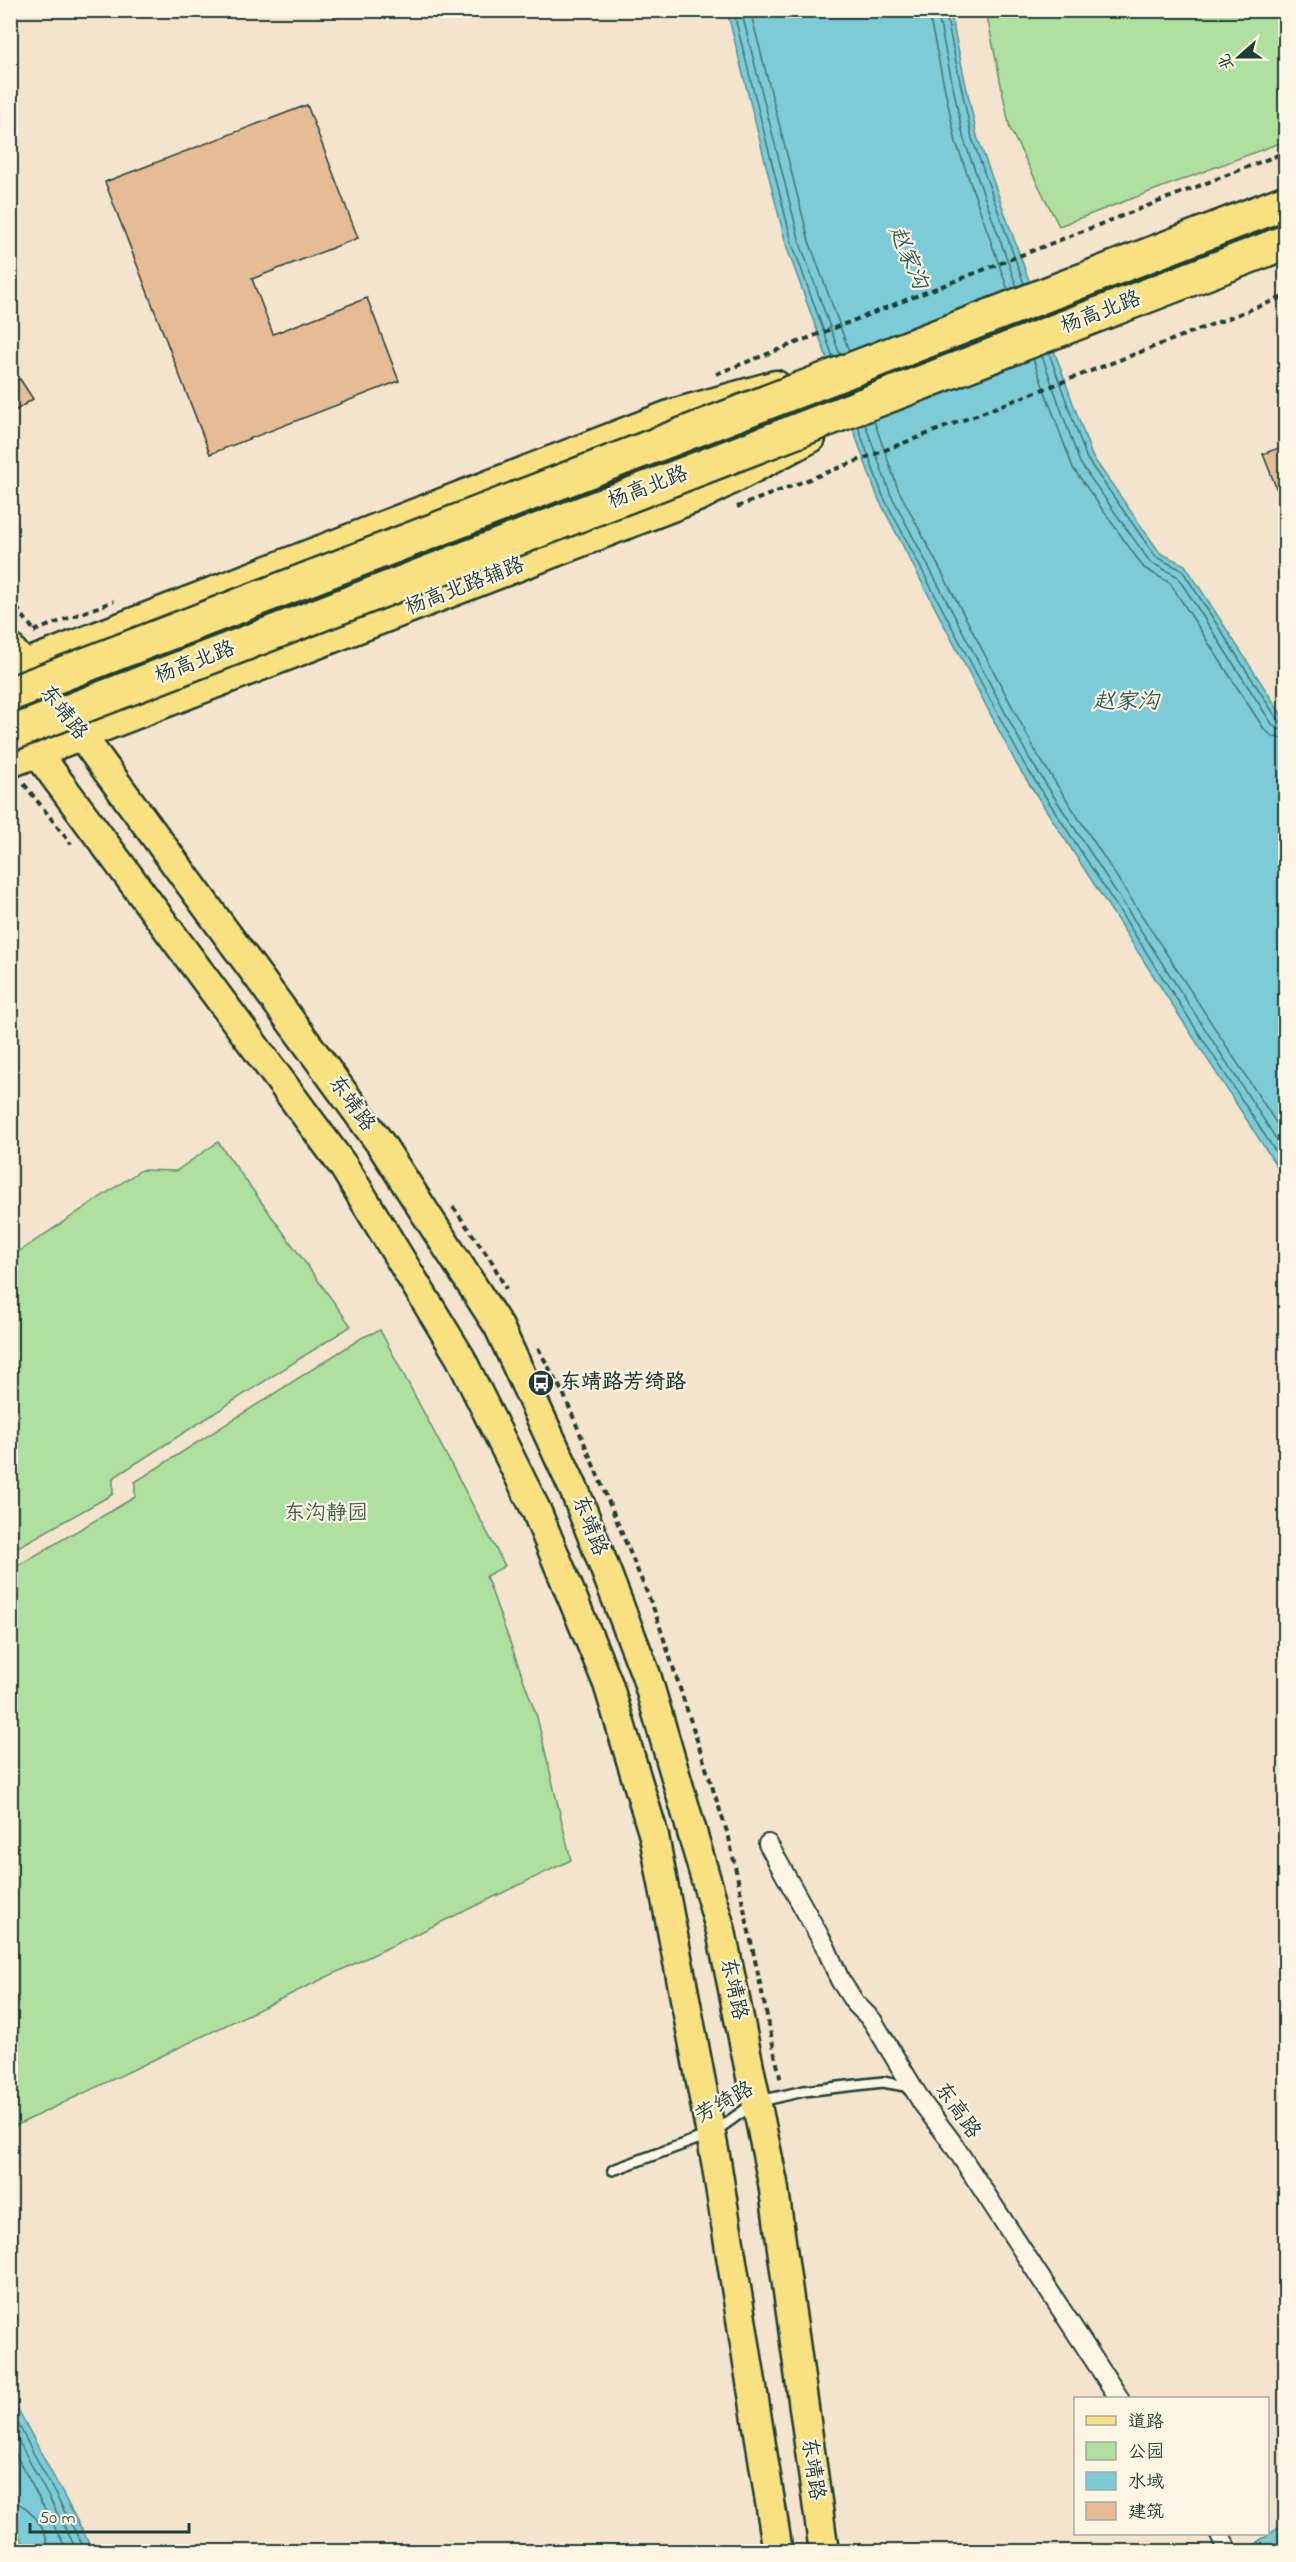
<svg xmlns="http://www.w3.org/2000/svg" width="1296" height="2562" font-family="'Indie Flower','LXGW WenKai TC',sans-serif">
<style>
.green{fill:#afe0a0;stroke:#678e6a;stroke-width:1.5}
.water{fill:#7bcbd6;stroke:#569295;stroke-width:1.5}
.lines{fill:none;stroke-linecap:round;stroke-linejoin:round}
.shore{stroke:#447675;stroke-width:1.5}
.building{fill:#e5bc96;stroke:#1f3d34;stroke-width:1.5}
.lane-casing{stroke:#1f3d34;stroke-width:14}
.street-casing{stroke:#1f3d34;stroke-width:22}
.primary-casing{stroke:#1f3d34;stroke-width:33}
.highway-casing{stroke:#1f3d34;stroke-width:38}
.path{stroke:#1f3d34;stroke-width:4;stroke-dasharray:6 4.5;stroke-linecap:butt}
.lane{stroke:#fcf5e5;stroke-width:9}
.street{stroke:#fcf5e5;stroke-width:18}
.primary{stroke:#f9e181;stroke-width:28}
.highway{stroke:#f9e181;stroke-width:33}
.highway-bridge-casing{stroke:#1f3d34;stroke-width:38;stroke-linecap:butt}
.highway-bridge{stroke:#f9e181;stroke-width:33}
.labels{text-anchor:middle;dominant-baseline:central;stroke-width:4.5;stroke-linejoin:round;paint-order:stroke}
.street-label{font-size:21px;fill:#1f3d34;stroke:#fcf5e5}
.poi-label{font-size:21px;font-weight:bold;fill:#1f3d34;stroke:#fcf5e5;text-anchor:start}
.park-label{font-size:21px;fill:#3c5e4a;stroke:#fcf5e5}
.water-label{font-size:22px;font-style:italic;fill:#315954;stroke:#fcf5e5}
</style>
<rect width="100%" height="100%" fill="#f5e4cd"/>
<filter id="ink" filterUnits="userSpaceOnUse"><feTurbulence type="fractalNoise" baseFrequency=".0167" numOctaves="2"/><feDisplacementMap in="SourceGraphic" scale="12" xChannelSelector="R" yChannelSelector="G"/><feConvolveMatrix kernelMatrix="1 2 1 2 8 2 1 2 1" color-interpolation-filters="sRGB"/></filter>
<g filter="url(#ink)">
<g class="green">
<path d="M 986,11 L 1285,11 L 1285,141 L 1059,226 L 1010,129 Z"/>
<path d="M 218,1142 L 351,1326 L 113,1478 L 113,1494 L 11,1551 L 19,1565 L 135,1497 L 135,1482 L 363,1337 L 380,1330 L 505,1566 L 486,1576 L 537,1717 L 571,1860 L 11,2128 L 11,1257 L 141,1170 L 176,1171 Z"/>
</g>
<g class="water">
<path d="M 727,11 L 950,11 L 977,136 L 1092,456 L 1160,553 L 1185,565 L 1285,720 L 1285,1179 L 1017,765 L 878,498 L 787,248 Z"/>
<path d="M 10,2396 L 11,2396 L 93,2551 L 28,2551 L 11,2520 Z"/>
<path d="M 1285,2523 L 1285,2551 L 1246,2551 Z"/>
</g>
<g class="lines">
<g class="shore">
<path d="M 733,10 L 793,246 L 833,357"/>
<path d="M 741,10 L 800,243 L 840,355"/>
<path d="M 750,10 L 809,241 L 849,351"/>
<path d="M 928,10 L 956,142 L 1008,290"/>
<path d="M 937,10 L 964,140 L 1017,287"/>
<path d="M 945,10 L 972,138 L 1024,284"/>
<path d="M 1049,353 L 1087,459 L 1156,557 L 1182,570 L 1278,720 L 1286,723"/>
<path d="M 1042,356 L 1080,463 L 1150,562 L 1177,576 L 1272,724 L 1277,729 L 1286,730"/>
<path d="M 1033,359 L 1073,468 L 1144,568 L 1170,583 L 1264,729 L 1273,737 L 1286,739"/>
<path d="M 874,421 L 898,489 L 1037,754 L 1286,1138"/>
<path d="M 865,424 L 890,493 L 1029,758 L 1286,1154"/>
<path d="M 858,427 L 883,496 L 1023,762 L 1286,1168"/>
<path d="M 10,2409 L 86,2552"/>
<path d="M 10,2425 L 78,2552"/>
<path d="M 10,2444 L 68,2552"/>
<path d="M 10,2502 C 31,2503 48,2532 49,2552"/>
</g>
</g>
<g class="building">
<path d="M 307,105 L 358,238 L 252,279 L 273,334 L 367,298 L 399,381 L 210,454 L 105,182 Z"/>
<path d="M 20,379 L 33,399 L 10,414 L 10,384 Z"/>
<path d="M 1286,445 L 1286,513 L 1263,454 Z"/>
</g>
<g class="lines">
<defs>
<path id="lane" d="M 613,2170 L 711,2134 L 756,2102 L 804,2091 L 883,2082 L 905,2086 L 911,2092"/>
<g id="street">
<path d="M 768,1844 L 826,1948 L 840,1980 L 855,2003 L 872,2020 L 923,2104 L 951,2141 L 1119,2398"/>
<path d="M 1220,2534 L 1228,2552"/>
</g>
<g id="primary">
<path d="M 10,648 L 92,750 L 380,1143 L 499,1327 L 576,1494 L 646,1675 L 721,1931 L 773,2183 L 824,2552"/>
<path d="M 10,670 L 672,414 L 776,385"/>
<path d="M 10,716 L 344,1167 L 460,1357 L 536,1510 L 608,1684 L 654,1836 L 716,2161 L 778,2552"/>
<path d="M 10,763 L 700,496 L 811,438"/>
</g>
<g id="highway">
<path d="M 897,352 L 1286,202"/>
<path d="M 908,388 L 1286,242"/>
</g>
</defs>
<use href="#lane" class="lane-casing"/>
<use href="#street" class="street-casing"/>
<use href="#primary" class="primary-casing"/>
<use href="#highway" class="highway-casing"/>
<g class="path">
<path d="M 716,374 L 1286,152"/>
<path d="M 737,507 L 1286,296"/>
<path d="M 10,599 L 36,633"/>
<path d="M 34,631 L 114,601"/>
<path d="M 24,784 L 71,844"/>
<path d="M 453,1207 L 492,1262 L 506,1289"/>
<path d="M 538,1348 L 564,1395 L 655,1612 L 729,1838 L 781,2082"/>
</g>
<use href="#lane" class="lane"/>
<use href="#street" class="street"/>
<use href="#primary" class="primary"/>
<use href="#highway" class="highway"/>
<defs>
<g id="highway-bridge">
<path d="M 10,694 L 897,352"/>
<path d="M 10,734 L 908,388"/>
</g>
</defs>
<use href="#highway-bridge" class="highway-bridge-casing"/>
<use href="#highway-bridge" class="highway-bridge"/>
</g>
</g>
<defs>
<symbol id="bus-disc" viewBox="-11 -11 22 22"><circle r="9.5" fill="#1f3d34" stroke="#fcf5e5"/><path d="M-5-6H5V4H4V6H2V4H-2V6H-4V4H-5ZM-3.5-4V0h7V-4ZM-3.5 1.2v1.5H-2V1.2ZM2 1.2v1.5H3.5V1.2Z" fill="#fff"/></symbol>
</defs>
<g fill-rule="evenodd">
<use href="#bus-disc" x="526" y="1368" width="30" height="30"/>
</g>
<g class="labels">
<g class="street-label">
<text transform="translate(1101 313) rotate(-21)">杨高北路</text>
<text transform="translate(648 488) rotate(-21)">杨高北路</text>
<text transform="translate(465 587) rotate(-21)">杨高北路辅路</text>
<text transform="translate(195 663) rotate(-21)">杨高北路</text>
<text transform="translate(63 713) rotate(52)">东靖路</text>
<text transform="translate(351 1104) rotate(54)">东靖路</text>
<text transform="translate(589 1526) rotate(69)">东靖路</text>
<text transform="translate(733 1989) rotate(78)">东靖路</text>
<text transform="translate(725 2103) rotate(-29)">芳绮路</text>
<text transform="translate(957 2111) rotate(55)">东高路</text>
<text transform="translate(812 2469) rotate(82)">东靖路</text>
</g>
<g class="poi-label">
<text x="560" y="1383">东靖路芳绮路</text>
</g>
<g class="park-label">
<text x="326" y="1514">东沟静园</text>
</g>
<g class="water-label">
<text transform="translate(907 258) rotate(67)">赵家沟</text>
<text x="1126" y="703">赵家沟</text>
</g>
</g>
<rect width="1296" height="2562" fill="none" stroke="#fcf5e5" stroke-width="36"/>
<rect x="18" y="18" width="1260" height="2526" fill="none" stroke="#1f3d34" stroke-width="2" filter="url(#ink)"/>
<rect x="1074" y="2397" width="195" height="138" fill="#fcf5e5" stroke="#a4ab9e" stroke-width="1.5"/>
<rect x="1086" y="2416" width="30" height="9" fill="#f9e181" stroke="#a4ab9e" stroke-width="1.5"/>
<text x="1128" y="2427" font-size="18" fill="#1f3d34">道路</text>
<rect x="1086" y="2442" width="30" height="18" fill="#afe0a0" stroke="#a4ab9e" stroke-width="1.5"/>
<text x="1128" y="2457" font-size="18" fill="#1f3d34">公园</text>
<rect x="1086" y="2472" width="30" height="18" fill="#7bcbd6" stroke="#a4ab9e" stroke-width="1.5"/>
<text x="1128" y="2487" font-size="18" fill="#1f3d34">水域</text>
<rect x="1086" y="2502" width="30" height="18" fill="#e5bc96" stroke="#a4ab9e" stroke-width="1.5"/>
<text x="1128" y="2517" font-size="18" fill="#1f3d34">建筑</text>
<g transform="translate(1239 57) rotate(249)" stroke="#fcf5e5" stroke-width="4.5" paint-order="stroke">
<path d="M0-4.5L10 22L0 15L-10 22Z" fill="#1f3d34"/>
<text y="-9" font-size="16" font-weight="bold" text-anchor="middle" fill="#1f3d34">北</text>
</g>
<path d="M30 2523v9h159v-9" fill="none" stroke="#1f3d34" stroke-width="3"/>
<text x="39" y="2523" font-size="18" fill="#1f3d34" stroke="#fcf5e5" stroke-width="4.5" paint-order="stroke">50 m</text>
</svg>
